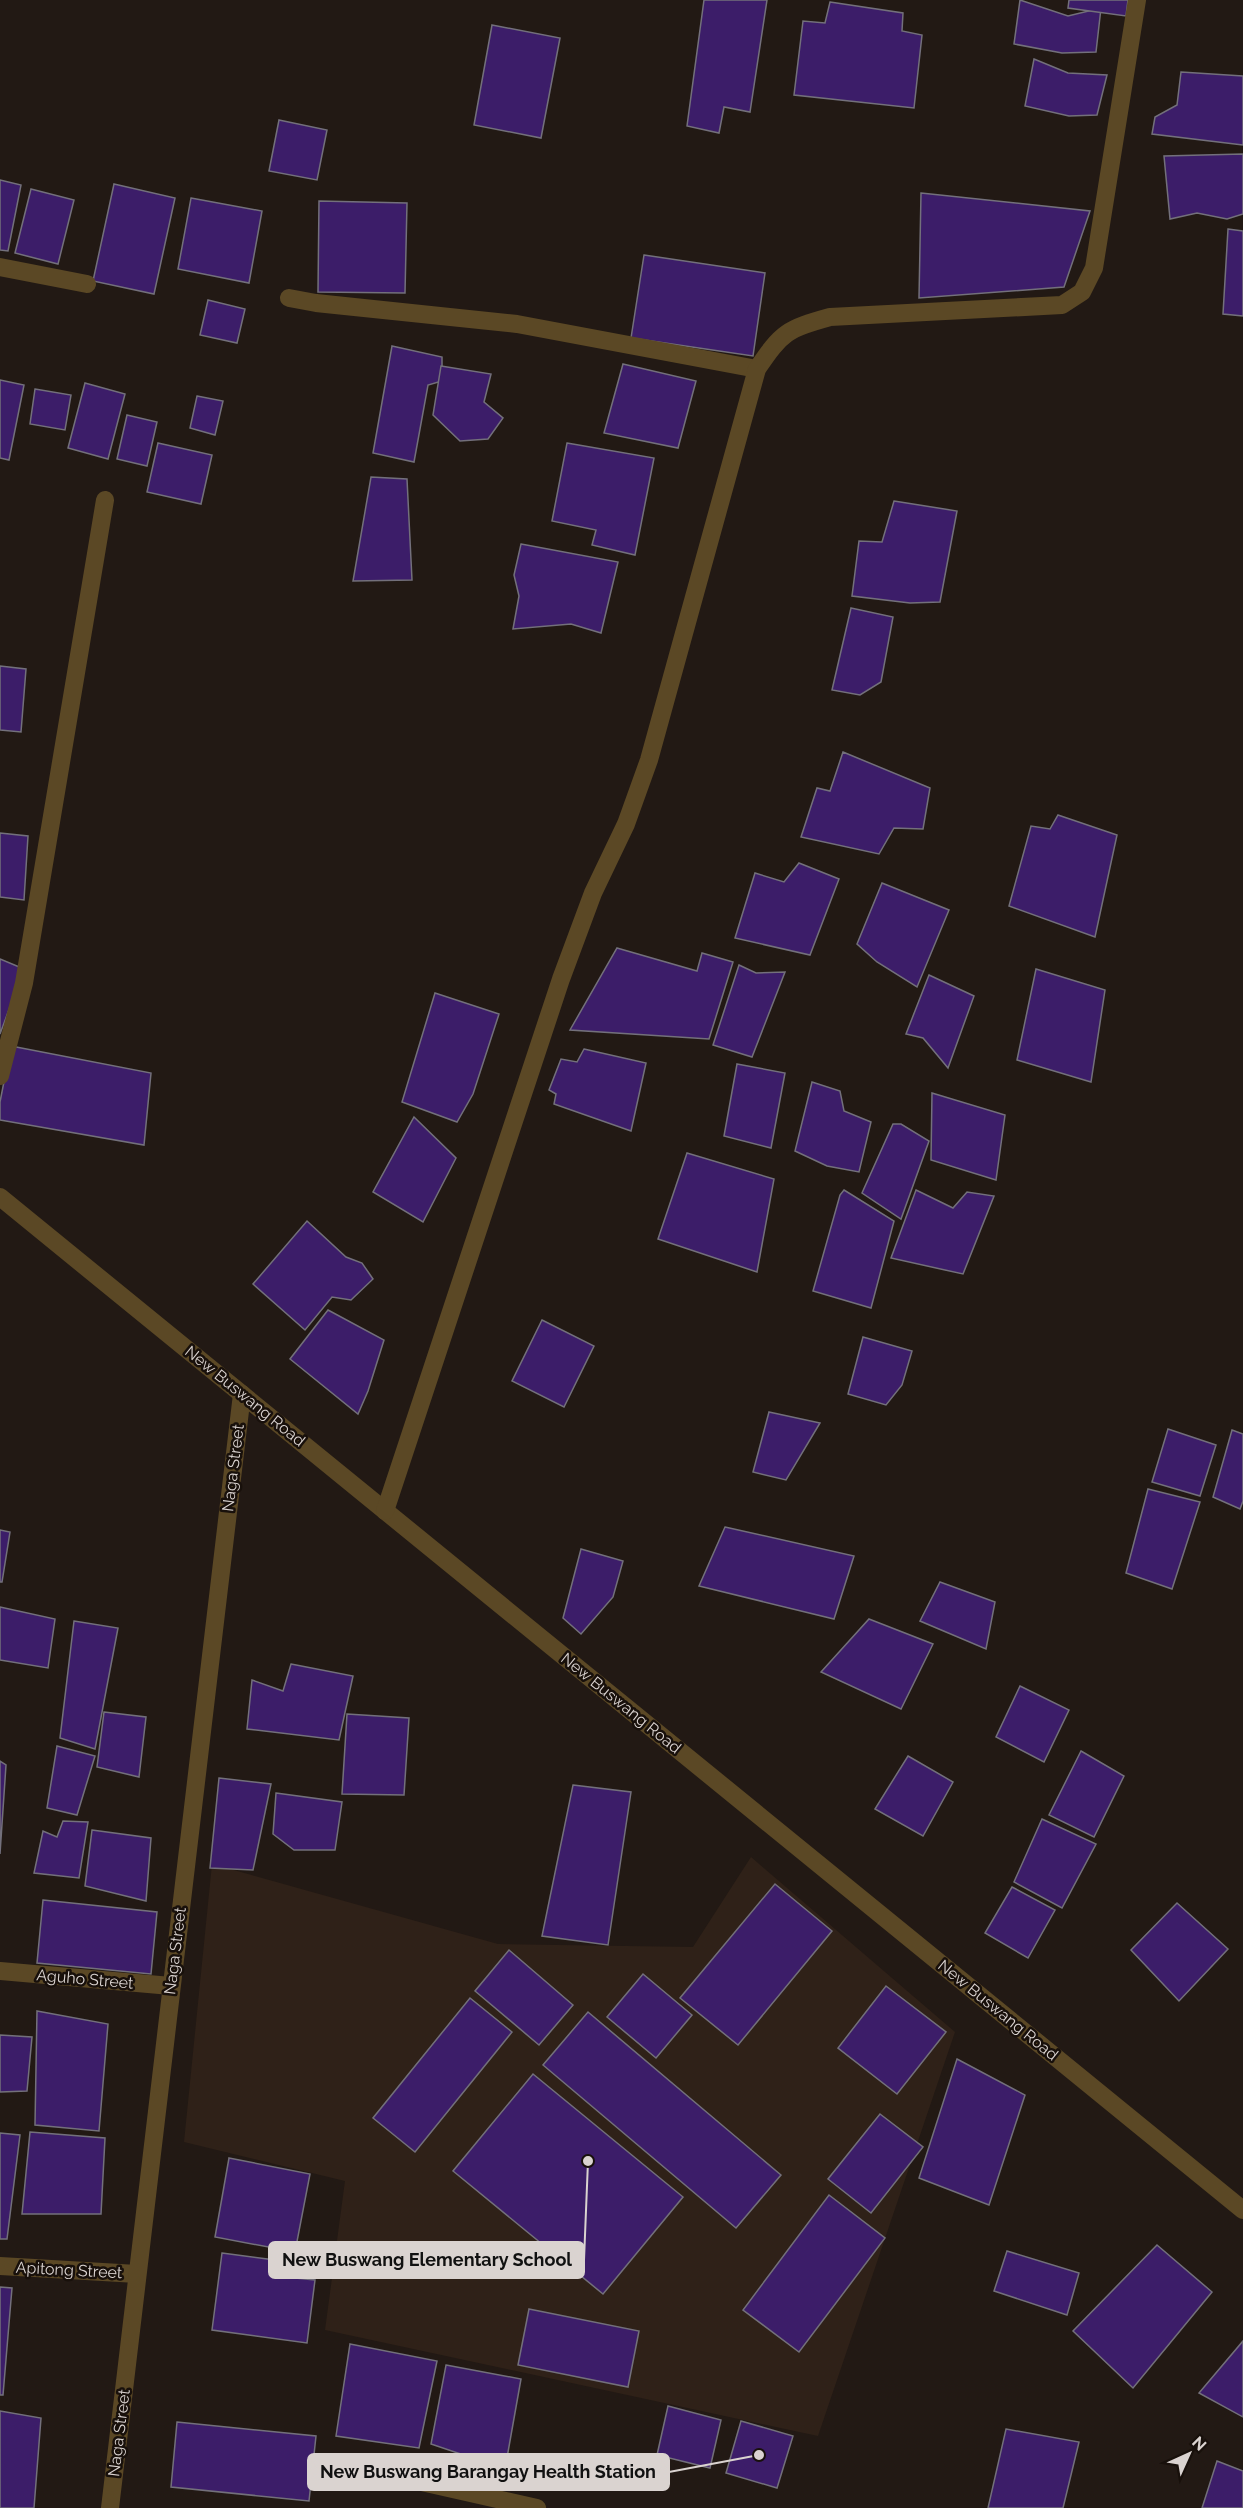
<svg xmlns="http://www.w3.org/2000/svg" width="1243" height="2508" font-family="Raleway,sans-serif">
<style>
.built{fill:#2f2118}
.building{fill:#3c1d69;stroke:#73707b;stroke-width:1.5}
.lines{fill:none;stroke-linecap:round;stroke-linejoin:round}
.minor{stroke:#5b4825;stroke-width:18}
.labels{text-anchor:middle;dominant-baseline:central;stroke-width:5;stroke-linejoin:round;paint-order:stroke}
.street-label{font-size:16px;fill:#dad3d0;stroke:#18100b}
.leader{fill:none;stroke:#dad3d0;stroke-width:2}
.callout-dot{fill:#dad3d0;stroke:#18100b;stroke-width:2}
.callout{fill:#dad3d0;stroke:#dad3d0;stroke-width:2}
.callout-label{font-size:18px;text-anchor:middle;font-weight:bold;fill:#111}
</style>
<rect width="100%" height="100%" fill="#221914"/>
<path class="built" d="M 751,1857 L 955,2032 L 818,2436 L 325,2330 L 345,2181 L 184,2142 L 212,1864 L 498,1944 L 693,1947 Z"/>
<g class="building">
<path d="M 704,0 L 767,0 L 750,112 L 724,107 L 719,133 L 687,126 Z"/>
<path d="M 1020,0 L 1068,16 L 1101,8 L 1096,52 L 1062,53 L 1014,44 Z"/>
<path d="M 1069,0 L 1128,0 L 1126,16 L 1068,8 Z"/>
<path d="M 830,2 L 903,13 L 902,31 L 922,35 L 914,108 L 794,95 L 803,21 L 825,23 Z"/>
<path d="M 492,25 L 560,38 L 541,138 L 474,125 Z"/>
<path d="M 1034,59 L 1068,73 L 1107,75 L 1097,115 L 1069,116 L 1025,106 Z"/>
<path d="M 1181,72 L 1243,76 L 1243,145 L 1152,134 L 1155,117 L 1177,105 Z"/>
<path d="M 279,120 L 327,130 L 317,180 L 269,171 Z"/>
<path d="M 1243,154 L 1243,214 L 1227,219 L 1197,213 L 1170,219 L 1164,156 Z"/>
<path d="M 0,180 L 21,185 L 8,251 L 0,250 Z"/>
<path d="M 114,184 L 175,198 L 154,294 L 93,281 Z"/>
<path d="M 31,189 L 74,200 L 58,264 L 15,253 Z"/>
<path d="M 921,193 L 1090,211 L 1064,287 L 919,298 Z"/>
<path d="M 191,198 L 262,211 L 249,283 L 178,269 Z"/>
<path d="M 319,201 L 407,203 L 405,293 L 318,292 Z"/>
<path d="M 1228,229 L 1243,231 L 1243,316 L 1223,314 Z"/>
<path d="M 644,255 L 765,273 L 753,356 L 631,338 Z"/>
<path d="M 208,300 L 245,309 L 237,343 L 200,335 Z"/>
<path d="M 392,346 L 442,357 L 442,381 L 428,385 L 414,462 L 373,453 Z"/>
<path d="M 623,364 L 696,381 L 678,448 L 604,433 Z"/>
<path d="M 441,366 L 491,374 L 484,402 L 503,418 L 488,439 L 460,441 L 433,415 Z"/>
<path d="M 0,380 L 24,385 L 9,460 L 0,458 Z"/>
<path d="M 85,383 L 125,394 L 108,459 L 68,448 Z"/>
<path d="M 35,389 L 71,395 L 65,430 L 30,424 Z"/>
<path d="M 197,396 L 223,401 L 215,435 L 190,428 Z"/>
<path d="M 127,415 L 157,422 L 147,466 L 117,459 Z"/>
<path d="M 158,443 L 212,455 L 201,504 L 147,492 Z"/>
<path d="M 567,443 L 654,458 L 635,555 L 592,545 L 596,530 L 552,521 Z"/>
<path d="M 371,477 L 407,479 L 412,580 L 353,581 Z"/>
<path d="M 894,501 L 957,511 L 940,602 L 910,603 L 852,596 L 859,541 L 882,542 Z"/>
<path d="M 521,544 L 618,562 L 601,633 L 571,624 L 513,629 L 519,596 L 514,575 Z"/>
<path d="M 851,608 L 893,617 L 881,682 L 860,695 L 832,690 Z"/>
<path d="M 0,666 L 26,669 L 21,732 L 0,730 Z"/>
<path d="M 843,752 L 930,788 L 923,829 L 894,828 L 879,854 L 801,837 L 817,788 L 830,791 Z"/>
<path d="M 1058,815 L 1117,835 L 1095,937 L 1009,906 L 1031,826 L 1050,829 Z"/>
<path d="M 0,833 L 28,836 L 24,900 L 0,897 Z"/>
<path d="M 799,863 L 839,879 L 810,955 L 735,938 L 755,873 L 784,882 Z"/>
<path d="M 882,883 L 949,910 L 917,987 L 877,962 L 857,944 Z"/>
<path d="M 617,948 L 697,971 L 702,953 L 733,962 L 709,1039 L 570,1030 Z"/>
<path d="M 0,959 L 24,969 L 0,1034 Z"/>
<path d="M 739,965 L 756,973 L 785,972 L 752,1057 L 713,1045 Z"/>
<path d="M 1036,969 L 1105,990 L 1091,1082 L 1017,1060 Z"/>
<path d="M 929,975 L 974,996 L 948,1068 L 923,1038 L 906,1034 Z"/>
<path d="M 435,993 L 499,1014 L 473,1094 L 457,1122 L 402,1102 Z"/>
<path d="M 11,1046 L 151,1073 L 144,1145 L 0,1120 L 0,1102 Z"/>
<path d="M 584,1049 L 646,1063 L 631,1131 L 554,1104 L 556,1094 L 549,1090 L 561,1059 L 577,1062 Z"/>
<path d="M 737,1064 L 785,1073 L 771,1148 L 724,1136 Z"/>
<path d="M 812,1082 L 840,1091 L 844,1111 L 871,1122 L 859,1172 L 827,1166 L 795,1151 Z"/>
<path d="M 932,1093 L 1005,1115 L 996,1180 L 931,1160 Z"/>
<path d="M 414,1117 L 456,1158 L 423,1222 L 373,1192 Z"/>
<path d="M 893,1124 L 901,1124 L 929,1141 L 901,1219 L 862,1193 Z"/>
<path d="M 687,1153 L 774,1179 L 757,1272 L 658,1239 Z"/>
<path d="M 844,1190 L 894,1221 L 871,1308 L 813,1291 L 840,1195 Z"/>
<path d="M 916,1190 L 953,1208 L 967,1192 L 994,1196 L 963,1274 L 891,1258 Z"/>
<path d="M 307,1221 L 346,1257 L 362,1263 L 373,1279 L 351,1300 L 332,1297 L 305,1330 L 253,1284 Z"/>
<path d="M 328,1310 L 384,1340 L 368,1391 L 358,1414 L 290,1359 Z"/>
<path d="M 542,1320 L 594,1346 L 564,1407 L 512,1381 Z"/>
<path d="M 863,1337 L 912,1351 L 902,1385 L 886,1405 L 848,1394 Z"/>
<path d="M 769,1412 L 820,1423 L 786,1480 L 753,1472 Z"/>
<path d="M 1168,1429 L 1216,1445 L 1200,1496 L 1152,1482 Z"/>
<path d="M 1232,1430 L 1243,1434 L 1243,1501 L 1240,1509 L 1213,1497 Z"/>
<path d="M 1148,1489 L 1200,1502 L 1172,1589 L 1126,1573 Z"/>
<path d="M 725,1527 L 854,1556 L 834,1619 L 699,1586 Z"/>
<path d="M 0,1530 L 10,1532 L 2,1582 L 0,1582 Z"/>
<path d="M 581,1549 L 623,1561 L 613,1597 L 581,1634 L 563,1618 Z"/>
<path d="M 940,1582 L 995,1602 L 986,1649 L 920,1621 Z"/>
<path d="M 0,1607 L 55,1619 L 48,1668 L 0,1660 Z"/>
<path d="M 869,1619 L 933,1644 L 901,1709 L 821,1672 Z"/>
<path d="M 74,1621 L 118,1628 L 95,1749 L 60,1738 Z"/>
<path d="M 291,1664 L 353,1676 L 339,1740 L 247,1729 L 252,1680 L 283,1691 Z"/>
<path d="M 1020,1686 L 1069,1710 L 1044,1762 L 996,1737 Z"/>
<path d="M 104,1712 L 146,1717 L 139,1777 L 97,1767 Z"/>
<path d="M 347,1714 L 409,1718 L 404,1795 L 342,1794 Z"/>
<path d="M 57,1746 L 95,1756 L 77,1815 L 47,1808 Z"/>
<path d="M 1081,1751 L 1124,1776 L 1094,1837 L 1049,1815 Z"/>
<path d="M 908,1756 L 953,1782 L 923,1836 L 875,1809 Z"/>
<path d="M 0,1761 L 6,1765 L 0,1854 Z"/>
<path d="M 219,1778 L 271,1784 L 253,1870 L 210,1868 Z"/>
<path d="M 573,1785 L 631,1792 L 608,1945 L 542,1936 Z"/>
<path d="M 276,1793 L 342,1802 L 335,1850 L 294,1850 L 273,1834 Z"/>
<path d="M 1042,1819 L 1096,1844 L 1062,1908 L 1014,1882 Z"/>
<path d="M 63,1821 L 88,1822 L 79,1878 L 34,1873 L 43,1831 L 57,1837 Z"/>
<path d="M 92,1830 L 151,1838 L 146,1901 L 85,1886 Z"/>
<path d="M 775,1884 L 832,1931 L 738,2045 L 680,1998 Z"/>
<path d="M 1012,1887 L 1055,1910 L 1028,1958 L 985,1933 Z"/>
<path d="M 43,1900 L 157,1912 L 151,1974 L 37,1963 Z"/>
<path d="M 1177,1903 L 1228,1949 L 1179,2001 L 1131,1950 Z"/>
<path d="M 509,1950 L 573,2005 L 539,2045 L 475,1991 Z"/>
<path d="M 643,1974 L 692,2015 L 656,2058 L 607,2017 Z"/>
<path d="M 886,1986 L 946,2032 L 897,2094 L 838,2048 Z"/>
<path d="M 470,1998 L 512,2032 L 415,2152 L 373,2118 Z"/>
<path d="M 37,2011 L 108,2024 L 99,2131 L 35,2125 Z"/>
<path d="M 588,2012 L 781,2175 L 736,2228 L 543,2065 Z"/>
<path d="M 0,2035 L 32,2037 L 27,2091 L 0,2092 Z"/>
<path d="M 957,2059 L 1025,2095 L 989,2205 L 919,2178 Z"/>
<path d="M 533,2074 L 683,2197 L 603,2294 L 453,2171 Z"/>
<path d="M 880,2114 L 923,2147 L 871,2213 L 828,2179 Z"/>
<path d="M 30,2132 L 105,2138 L 101,2214 L 22,2214 Z"/>
<path d="M 0,2133 L 20,2135 L 7,2239 L 0,2239 Z"/>
<path d="M 229,2158 L 310,2174 L 295,2252 L 215,2237 Z"/>
<path d="M 829,2195 L 885,2238 L 799,2352 L 743,2310 Z"/>
<path d="M 1157,2245 L 1212,2292 L 1133,2388 L 1073,2331 Z"/>
<path d="M 1007,2251 L 1079,2273 L 1067,2315 L 994,2291 Z"/>
<path d="M 222,2253 L 298,2263 L 296,2278 L 315,2280 L 307,2343 L 212,2330 Z"/>
<path d="M 0,2287 L 12,2288 L 3,2395 L 0,2395 Z"/>
<path d="M 529,2309 L 639,2331 L 628,2387 L 518,2365 Z"/>
<path d="M 1243,2341 L 1243,2417 L 1199,2393 Z"/>
<path d="M 350,2344 L 437,2361 L 419,2448 L 336,2436 Z"/>
<path d="M 446,2365 L 521,2379 L 505,2469 L 431,2444 Z"/>
<path d="M 668,2406 L 721,2420 L 710,2468 L 657,2455 Z"/>
<path d="M 0,2411 L 41,2418 L 34,2508 L 0,2508 Z"/>
<path d="M 741,2421 L 793,2436 L 777,2488 L 726,2473 Z"/>
<path d="M 177,2422 L 316,2436 L 309,2501 L 171,2487 Z"/>
<path d="M 1006,2429 L 1079,2442 L 1063,2508 L 988,2508 Z"/>
<path d="M 1217,2461 L 1243,2471 L 1243,2508 L 1202,2508 Z"/>
</g>
<g class="lines">
<g class="minor">
<path d="M 0,267 L 87,284"/>
<path d="M 289,298 L 316,303 L 517,324 L 757,369"/>
<path d="M 0,1076 L 24,983 L 105,500"/>
<path d="M 0,1197 L 1243,2210"/>
<path d="M 385,1511 L 561,979 L 593,893 L 626,824 L 649,760 L 757,369 C 782,332 787,329 830,317 L 1062,305 L 1082,292 L 1094,268 L 1137,0"/>
<path d="M 0,1971 L 171,1986"/>
<path d="M 0,2266 L 137,2274"/>
<path d="M 364,2469 L 537,2508"/>
<path d="M 110,2508 L 242,1394"/>
</g>
</g>
<g class="labels">
<g class="street-label">
<text transform="translate(245 1396) rotate(39)">New Buswang Road</text>
<text transform="translate(233 1468) rotate(-83)">Naga Street</text>
<text transform="translate(621 1703) rotate(39)">New Buswang Road</text>
<text transform="translate(175 1951) rotate(-83)">Naga Street</text>
<text transform="translate(85 1979) rotate(5)">Aguho Street</text>
<text transform="translate(998 2010) rotate(39)">New Buswang Road</text>
<text transform="translate(69 2270) rotate(3)">Apitong Street</text>
<text transform="translate(119 2433) rotate(-83)">Naga Street</text>
</g>
</g>
<path class="leader" d="M588 2161L584 2260M759 2455L669 2472"/>
<g class="callout-dot">
<circle cx="588" cy="2161" r="6"/>
<circle cx="759" cy="2455" r="6"/>
</g>
<g class="callout">
<rect x="269" y="2242" width="315" height="36" rx="6"/>
<rect x="308" y="2454" width="361" height="36" rx="6"/>
</g>
<g class="callout-label">
<text x="427" y="2266">New Buswang Elementary School</text>
<text x="488" y="2478">New Buswang Barangay Health Station</text>
</g>
<g transform="translate(1189 2454) rotate(45)" stroke="#18100b" stroke-width="4.5" paint-order="stroke">
<path d="M0-4.5L10 22L0 15L-10 22Z" fill="#dad3d0"/>
<text y="-9" font-size="16" font-weight="bold" text-anchor="middle" fill="#dad3d0">N</text>
</g>
</svg>
